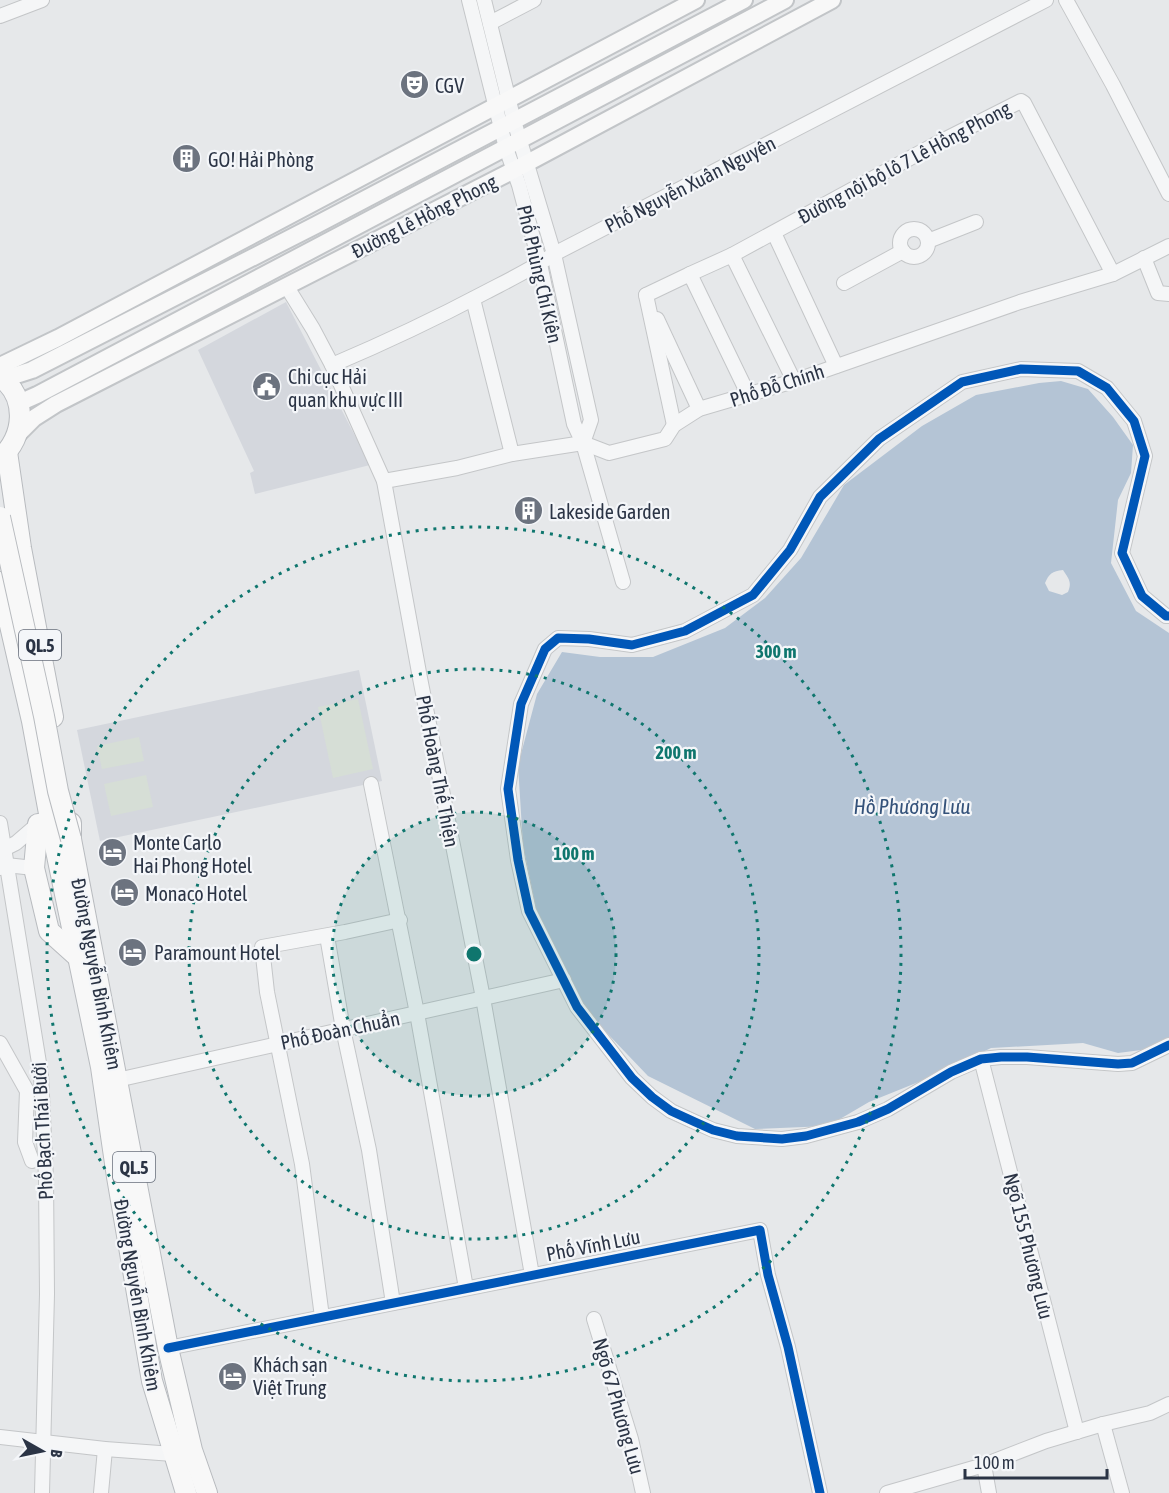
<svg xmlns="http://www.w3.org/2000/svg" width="1169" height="1493" font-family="'Asap Condensed',sans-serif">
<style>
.built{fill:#d4d7dd}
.green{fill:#d6ded6}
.water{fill:#b4c4d5;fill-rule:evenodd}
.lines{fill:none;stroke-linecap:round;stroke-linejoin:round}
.minor-casing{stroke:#c4c6c8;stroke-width:16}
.major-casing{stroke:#c2c5c8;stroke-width:20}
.highway-casing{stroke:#b8bbbf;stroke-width:22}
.minor{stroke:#f5f6f7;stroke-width:14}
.major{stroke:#f8f8f8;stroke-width:16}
.highway{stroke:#f8f8f8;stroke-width:20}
.highway-bridge-casing{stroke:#b8bbbf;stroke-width:22;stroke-linecap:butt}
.highway-bridge{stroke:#f8f8f8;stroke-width:20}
.cycleway-casing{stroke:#f4f6f9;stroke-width:13}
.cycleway{stroke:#0057b8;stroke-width:9}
.ring{fill:none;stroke:#0f766e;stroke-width:3;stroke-dasharray:3 6}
.labels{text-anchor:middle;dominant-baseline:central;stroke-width:4.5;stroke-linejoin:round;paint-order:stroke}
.shield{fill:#f4f6f9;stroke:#676e7b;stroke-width:1.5}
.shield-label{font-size:18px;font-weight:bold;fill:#2b3445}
.poi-label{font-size:20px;fill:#2b3445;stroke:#f4f6f9;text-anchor:start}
.street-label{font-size:20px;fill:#2b3445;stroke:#f4f6f9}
.water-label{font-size:21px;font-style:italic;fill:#34527a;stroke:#f4f6f9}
.centre{fill:#0f766e;stroke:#f4f6f9;stroke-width:3}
.ring-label{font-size:18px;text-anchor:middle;font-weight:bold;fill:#0f766e;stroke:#f4f6f9;stroke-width:4.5;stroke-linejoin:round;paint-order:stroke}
</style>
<rect width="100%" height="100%" fill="#e6e8ea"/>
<g class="built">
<path d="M 286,302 L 370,465 L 255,494 L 250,473 L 254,471 L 198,350 Z"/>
<path d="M 359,670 L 382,781 L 100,841 L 77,730 Z"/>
</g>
<g class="green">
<path d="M 358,699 L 373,769 L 333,778 L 318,707 Z"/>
<path d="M 139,737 L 144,761 L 102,769 L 97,746 Z"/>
<path d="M 146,775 L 153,807 L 111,816 L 104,784 Z"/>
</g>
<path class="water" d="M 1061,381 L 1088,389 L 1113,417 L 1133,445 L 1131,473 L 1118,500 L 1111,563 L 1136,611 L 1169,633 L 1169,1040 L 1149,1049 L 1118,1053 L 1083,1043 L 991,1048 L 931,1077 L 869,1102 L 828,1126 L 755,1129 L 648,1076 L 583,1008 L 537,913 L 523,845 L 518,765 L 537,694 L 562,652 L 600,657 L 653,657 L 725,628 L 765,598 L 801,558 L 844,485 L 922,426 L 976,395 L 1039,383 ZM 1063,570 C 1069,579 1072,582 1068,592 L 1062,595 L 1049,591 L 1045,583 C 1049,574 1052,571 1063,570 Z"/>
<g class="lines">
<defs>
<g id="minor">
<path d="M 469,0 L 506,148 L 519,185 L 540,264 L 574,424 L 583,443 L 623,582"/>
<path d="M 484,0 L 514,121 L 554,254 L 591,420 L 583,443"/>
<path d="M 1066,0 L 1113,85 L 1169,194"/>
<path d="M 0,16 L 42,0"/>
<path d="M 490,23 L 534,0"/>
<circle cx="914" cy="243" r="14"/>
<path d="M 774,233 L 836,366"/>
<path d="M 928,241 L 976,222"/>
<path d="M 732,255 L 934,145 L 1021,101 L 1024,103 L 1113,274"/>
<path d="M 1144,258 L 1158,293 L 1169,294"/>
<path d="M 690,274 L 732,255 L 794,381"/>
<path d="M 844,283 L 903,251"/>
<path d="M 287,287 L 313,329 L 332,365 L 384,481 L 420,678 L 483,998 L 532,1275"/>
<path d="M 646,295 L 690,274 L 748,394"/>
<path d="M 646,295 L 674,425"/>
<path d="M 473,299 L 512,454"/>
<path d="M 657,319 L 699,409"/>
<path d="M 332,365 C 384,343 435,319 486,292 C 509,280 532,269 554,254 L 1046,0"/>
<path d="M 384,481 L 457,468 L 512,454 L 583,443 L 609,453 L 665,439 L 674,425 L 699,409 L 794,381 L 1020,302 L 1113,274 L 1169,246"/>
<path d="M 1169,616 L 1166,616 L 1142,596 L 1122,553 L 1145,456 L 1134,421 L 1107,388 L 1078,371 L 1021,369 L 962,382 L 879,439 L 820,497 L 790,550 L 753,595 L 685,631 L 632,645 L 589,639 L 558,638 L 545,649 L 521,704 L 508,789 L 518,860 L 529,911 L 577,1007 L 632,1078 L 652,1097 L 671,1111 L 695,1122 L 713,1130 L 737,1136 L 782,1139 L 806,1136 L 858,1122 L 888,1109 L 951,1072 L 981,1059 L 1001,1057 L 1027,1057 L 1118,1064 L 1132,1063 L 1169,1045"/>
<path d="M 371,784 L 417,1013 L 466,1288"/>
<path d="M 0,823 L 41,1075 L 46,1178 L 47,1294 L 42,1493"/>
<path d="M 0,851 L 16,843 L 38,824"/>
<path d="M 0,868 L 6,865 L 34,868"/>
<path d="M 327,936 L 343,1029 L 369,1150 L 393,1303"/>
<path d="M 0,1043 L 27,1091 L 25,1142 L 32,1161"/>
<path d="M 981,1059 L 1077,1432"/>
<path d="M 117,1080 L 564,980"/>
<path d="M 322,1317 L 302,1164 L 267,992 L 262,947 L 345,932 L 400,920"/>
<path d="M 594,1319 L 631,1439 L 643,1493"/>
<path d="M 168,1348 L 760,1230 L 768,1275 L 788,1347 L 820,1493"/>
<path d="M 1103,1424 L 1122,1493"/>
<path d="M 0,1437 L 105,1449 L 173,1454"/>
<path d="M 984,1465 L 989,1493"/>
<path d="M 101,1493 L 105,1449"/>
<path d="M 887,1493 L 984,1465 L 1046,1441 L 1103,1424 L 1150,1413 L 1169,1404"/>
</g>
<g id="major">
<path d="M 0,366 L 58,338 L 696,0"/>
<path d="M 4,379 L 32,370 L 316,225 L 744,0"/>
<path d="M 19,403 L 37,395 L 785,0"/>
<path d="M 18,434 L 34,418 L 56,404 L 514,170 L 832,0"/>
</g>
<g id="highway">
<path d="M 0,377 C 28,396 25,438 0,458"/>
<path d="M 7,452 L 21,548 L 53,717"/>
<path d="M 0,582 L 32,721 L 55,846 L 101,1067 L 117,1177 L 152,1381 L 186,1493"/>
<path d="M 71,823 L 71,839 L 168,1348 L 192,1450 L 207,1493"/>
<path d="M 38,824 L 34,868 L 49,931 L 79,958"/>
</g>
</defs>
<use href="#minor" class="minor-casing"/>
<use href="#major" class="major-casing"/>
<use href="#highway" class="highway-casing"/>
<use href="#minor" class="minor"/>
<use href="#major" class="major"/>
<use href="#highway" class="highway"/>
<defs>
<path id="highway-bridge" d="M 0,517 L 44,716 L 58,791 L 71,839"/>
</defs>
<use href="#highway-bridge" class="highway-bridge-casing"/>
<use href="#highway-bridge" class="highway-bridge"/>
<defs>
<g id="cycleway">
<path d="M 1169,616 L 1166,616 L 1142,596 L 1122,553 L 1145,456 L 1134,421 L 1107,388 L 1078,371 L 1021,369 L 962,382 L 879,439 L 820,497 L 790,550 L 753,595 L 685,631 L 632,645 L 589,639 L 558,638 L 545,649 L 521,704 L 508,789 L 518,860 L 529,911 L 577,1007 L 632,1078 L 652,1097 L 671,1111 L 695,1122 L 713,1130 L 737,1136 L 782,1139 L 806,1136 L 858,1122 L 888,1109 L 951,1072 L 981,1059 L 1001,1057 L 1027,1057 L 1118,1064 L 1132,1063 L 1169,1045"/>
<path d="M 168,1348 L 760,1230 L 768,1275 L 788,1347 L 820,1493"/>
</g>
</defs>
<use href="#cycleway" class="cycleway-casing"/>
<use href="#cycleway" class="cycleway"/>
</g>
<circle cx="474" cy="954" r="142" fill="#0f766e" fill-opacity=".12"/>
<g class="ring">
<circle cx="474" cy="954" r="142"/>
<circle cx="474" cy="954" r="285"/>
<circle cx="474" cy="954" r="427"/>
</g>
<defs>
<symbol id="theatre-disc" viewBox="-11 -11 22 22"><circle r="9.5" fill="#6c737f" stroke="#f4f6f9"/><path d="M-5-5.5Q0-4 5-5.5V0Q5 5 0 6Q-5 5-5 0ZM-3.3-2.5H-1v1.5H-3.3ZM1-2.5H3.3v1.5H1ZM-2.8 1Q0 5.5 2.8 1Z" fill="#fff"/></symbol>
<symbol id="building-disc" viewBox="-11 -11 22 22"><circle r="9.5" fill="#6c737f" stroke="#f4f6f9"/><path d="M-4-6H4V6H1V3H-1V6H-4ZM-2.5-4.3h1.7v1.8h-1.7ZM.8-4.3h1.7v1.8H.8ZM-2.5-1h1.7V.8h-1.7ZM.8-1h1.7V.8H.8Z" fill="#fff"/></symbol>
<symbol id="civic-disc" viewBox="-11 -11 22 22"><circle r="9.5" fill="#6c737f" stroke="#f4f6f9"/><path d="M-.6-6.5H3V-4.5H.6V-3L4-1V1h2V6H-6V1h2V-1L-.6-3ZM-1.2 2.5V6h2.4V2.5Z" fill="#fff"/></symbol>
<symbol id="hotel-disc" viewBox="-11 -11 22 22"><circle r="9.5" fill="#6c737f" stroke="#f4f6f9"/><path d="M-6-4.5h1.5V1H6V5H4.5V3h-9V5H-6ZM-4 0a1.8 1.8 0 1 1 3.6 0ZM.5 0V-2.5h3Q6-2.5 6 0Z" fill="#fff"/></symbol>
</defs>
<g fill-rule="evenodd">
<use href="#theatre-disc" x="398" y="68" width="33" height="33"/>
<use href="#building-disc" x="170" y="142" width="33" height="33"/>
<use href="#civic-disc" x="250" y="370" width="33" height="33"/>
<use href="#building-disc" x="512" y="494" width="33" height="33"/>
<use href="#hotel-disc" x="96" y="836" width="33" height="33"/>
<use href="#hotel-disc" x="108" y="876" width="33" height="33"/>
<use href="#hotel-disc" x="116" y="936" width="33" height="33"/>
<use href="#hotel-disc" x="216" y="1360" width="33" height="33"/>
</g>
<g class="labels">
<g class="shield">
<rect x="19" y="630" width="42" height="30" rx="4.5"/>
<rect x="113" y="1152" width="42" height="30" rx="4.5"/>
</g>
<g class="shield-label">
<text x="40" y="645">QL.5</text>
<text x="134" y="1167">QL.5</text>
</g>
<g class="poi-label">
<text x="435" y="85">CGV</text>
<text x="208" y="159">GO! Hải Phòng</text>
<text x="288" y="376">Chi cục Hải<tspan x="288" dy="23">quan khu vực III</tspan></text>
<text x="549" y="511">Lakeside Garden</text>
<text x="133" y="842">Monte Carlo<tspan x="133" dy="23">Hai Phong Hotel</tspan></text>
<text x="145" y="893">Monaco Hotel</text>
<text x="154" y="952">Paramount Hotel</text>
<text x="253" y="1364">Khách sạn<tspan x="253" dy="23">Việt Trung</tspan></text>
</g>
<g class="street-label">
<text transform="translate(904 162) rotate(-28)">Đường nội bộ lô 7 Lê Hồng Phong</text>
<text transform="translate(690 184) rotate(-27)">Phố Nguyễn Xuân Nguyên</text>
<text transform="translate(424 216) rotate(-27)">Đường Lê Hồng Phong</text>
<text transform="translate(540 274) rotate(77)">Phố Phùng Chí Kiên</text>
<text transform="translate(777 385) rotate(-18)">Phố Đỗ Chính</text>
<text transform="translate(438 771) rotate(79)">Phố Hoàng Thế Thiện</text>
<text transform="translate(97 974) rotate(79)">Đường Nguyễn Bỉnh Khiêm</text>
<text transform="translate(340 1030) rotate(-12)">Phố Đoàn Chuẩn</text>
<text transform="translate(42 1131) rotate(-93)">Phố Bạch Thái Bưởi</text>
<text transform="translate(593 1245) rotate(-11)">Phố Vĩnh Lưu</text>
<text transform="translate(1029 1246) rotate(76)">Ngõ 155 Phương Lưu</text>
<text transform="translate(138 1295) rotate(80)">Đường Nguyễn Bình Khiêm</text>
<text transform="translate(619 1406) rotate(74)">Ngõ 67 Phương Lưu</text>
</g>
<g class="water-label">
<text x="912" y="806">Hồ Phương Lưu</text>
</g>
</g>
<circle cx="474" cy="954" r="9" class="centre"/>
<g class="ring-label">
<text x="776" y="658">300 m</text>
<text x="676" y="759">200 m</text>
<text x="574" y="860">100 m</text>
</g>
<g transform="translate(42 1451) rotate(99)" stroke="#f4f6f9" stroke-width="4.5" paint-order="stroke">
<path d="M0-4.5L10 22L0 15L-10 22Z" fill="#2b3445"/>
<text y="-9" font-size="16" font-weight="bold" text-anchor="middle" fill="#2b3445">B</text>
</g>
<path d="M965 1469v9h142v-9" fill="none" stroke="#2b3445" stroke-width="3"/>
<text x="974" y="1469" font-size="18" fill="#2b3445" stroke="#f4f6f9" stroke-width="4.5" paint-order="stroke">100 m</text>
</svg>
